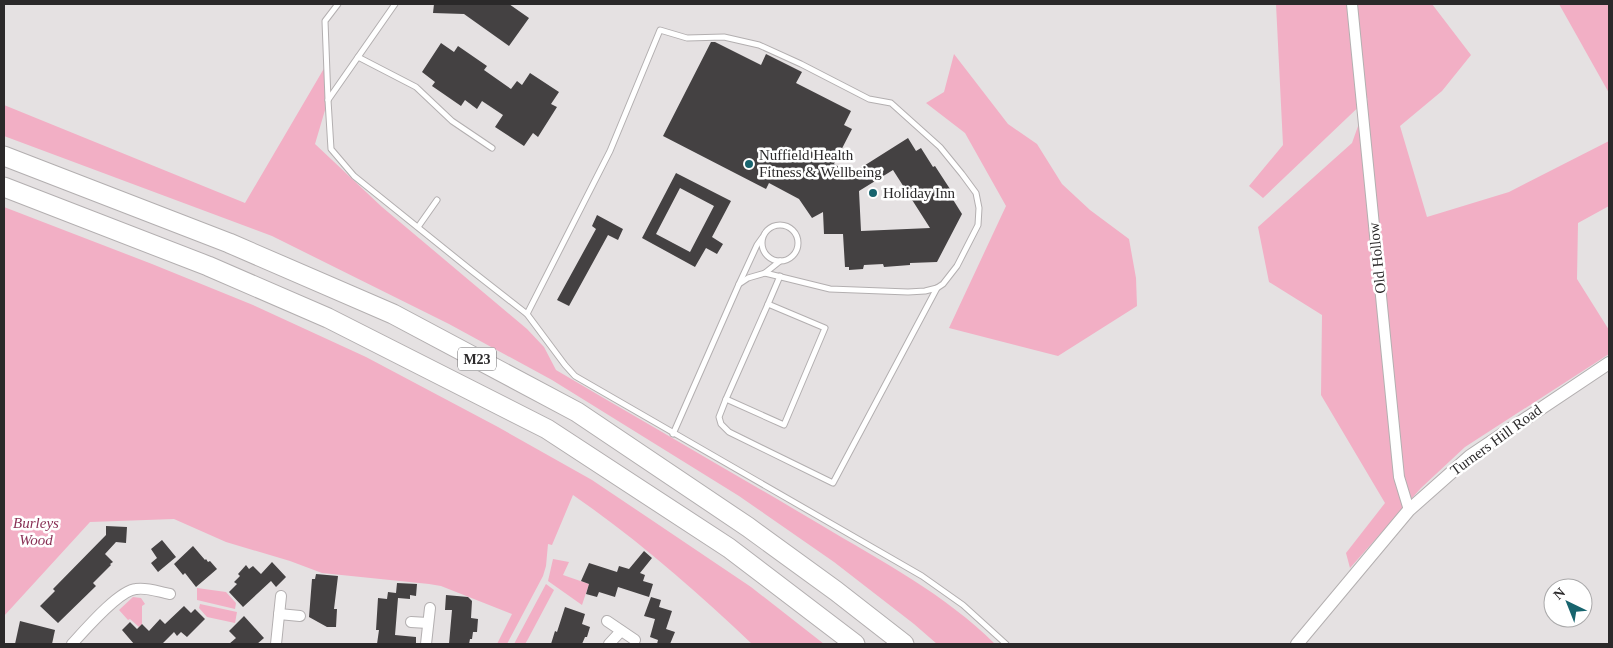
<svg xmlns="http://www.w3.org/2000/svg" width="1613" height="648" font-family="Georgia,serif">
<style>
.green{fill:#f2afc5}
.building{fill:#444142;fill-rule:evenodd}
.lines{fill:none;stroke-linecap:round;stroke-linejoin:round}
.service-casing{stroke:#b3afb0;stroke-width:7}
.minor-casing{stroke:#b3afb0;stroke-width:12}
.tertiary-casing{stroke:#b3afb0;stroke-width:14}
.motorway-casing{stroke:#b3afb0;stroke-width:21}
.service{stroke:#fff;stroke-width:5}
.minor{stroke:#fff;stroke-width:10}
.tertiary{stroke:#fff;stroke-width:12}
.motorway{stroke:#fff;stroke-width:19}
.poi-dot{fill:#18646e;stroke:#fff;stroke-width:2}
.labels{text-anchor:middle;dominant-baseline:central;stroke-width:5;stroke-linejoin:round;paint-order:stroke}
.shield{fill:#fff;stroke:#6b696a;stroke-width:1}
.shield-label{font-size:14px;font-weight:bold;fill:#2b292a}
.poi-label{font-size:15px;fill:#2b292a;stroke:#fff;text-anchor:start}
.street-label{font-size:15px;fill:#2b292a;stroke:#fff}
.park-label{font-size:15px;font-style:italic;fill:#893055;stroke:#fff}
</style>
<rect width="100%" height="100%" fill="#e5e1e2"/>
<g class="green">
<path d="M 1276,4 L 1432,4 L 1471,55 L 1442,91 L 1400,126 L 1427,217 L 1509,192 L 1609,141 L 1609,206 L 1578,223 L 1577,279 L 1609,330 L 1609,354 L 1465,447 L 1421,488 L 1350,568 L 1346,553 L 1385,503 L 1321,395 L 1322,315 L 1269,282 L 1258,227 L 1352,143 L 1368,98 L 1263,198 L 1249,186 L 1283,145 Z"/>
<path d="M 1559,4 L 1609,4 L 1609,93 Z"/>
<path d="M 954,54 L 1008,124 L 1037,144 L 1062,184 L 1090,210 L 1129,239 L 1136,278 L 1137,306 L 1058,356 L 949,328 L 1006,206 L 965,133 L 926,103 L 944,92 Z"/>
<path d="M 326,65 L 328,100 L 315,144 L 382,207 L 527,329 L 544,347 L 556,370 C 644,422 733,473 821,525 C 881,561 945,594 995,644 L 937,644 L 914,624 L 834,562 L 739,496 L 552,380 L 449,324 L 272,236 L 4,136 L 4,105 L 245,203 Z"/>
<path d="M 4,207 L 152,264 L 253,305 L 366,357 L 498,427 L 592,480 L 659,525 L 751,587 L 824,644 L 752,644 C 696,591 637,539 573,495 L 552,545 L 548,544 L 546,566 L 543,576 L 507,644 L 497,644 L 512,614 L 441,586 L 429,584 L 322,573 L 290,561 L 226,542 L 174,519 L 90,522 L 4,616 Z"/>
<path d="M 553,559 L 569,562 L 563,575 L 589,584 L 582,605 L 548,581 Z"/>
<path d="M 546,584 L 554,590 L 528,639 L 525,644 L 514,644 Z"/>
<path d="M 197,588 L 226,592 L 236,603 L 235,609 L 197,600 Z"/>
<path d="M 133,597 L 141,598 L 145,604 L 142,606 L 142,624 L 139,627 L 130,619 L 128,620 L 119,610 Z"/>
<path d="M 200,604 L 237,612 L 235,623 L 207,617 L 199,608 Z"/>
</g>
<g class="building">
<path d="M 434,4 L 509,4 L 529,18 L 509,46 L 464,14 L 433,13 Z"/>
<path d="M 711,42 L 715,42 L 761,65 L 766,54 L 802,72 L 796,83 L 851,111 L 844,125 L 852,129 L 834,164 L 851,174 L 908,138 L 916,151 L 921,148 L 933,167 L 935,166 L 950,189 L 947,190 L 962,214 L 937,262 L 910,263 L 910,265 L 884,267 L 883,264 L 864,265 L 863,269 L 849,270 L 849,267 L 845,267 L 843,234 L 824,234 L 823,212 L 812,218 L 799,199 L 769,183 L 766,189 L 663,136 ZM 893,170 L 930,228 L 861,231 L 859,191 Z"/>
<path d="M 441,43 L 454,52 L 458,46 L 487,66 L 484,70 L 511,89 L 517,81 L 522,85 L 530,73 L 559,92 L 551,104 L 557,107 L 538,137 L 533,133 L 524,146 L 495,127 L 503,115 L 482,101 L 477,109 L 465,100 L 461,106 L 432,86 L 435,82 L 422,72 Z"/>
<path d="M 676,173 L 731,201 L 712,237 L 723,244 L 717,254 L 706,248 L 695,267 L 642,238 ZM 680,188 L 714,206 L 690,252 L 656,234 Z"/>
<path d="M 597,215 L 623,229 L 618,240 L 608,235 L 569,306 L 557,300 L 596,229 L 592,226 Z"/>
<path d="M 106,526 L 127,527 L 126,543 L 116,542 L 105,554 L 113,562 L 110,564 L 111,565 L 93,583 L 96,586 L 58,623 L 40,606 L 55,591 L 53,589 L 106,535 Z"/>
<path d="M 162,540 L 176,557 L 158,572 L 151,563 L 157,558 L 151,549 Z"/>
<path d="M 193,546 L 205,560 L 206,559 L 208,562 L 210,561 L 217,569 L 196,587 L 185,573 L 183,575 L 174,564 Z"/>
<path d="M 644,551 L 652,558 L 640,573 L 645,575 L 643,581 L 653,584 L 649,597 L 618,587 L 615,597 L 599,592 L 597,597 L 586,594 L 589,584 L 581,581 L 589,563 L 617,572 L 619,566 L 629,569 Z"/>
<path d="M 272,562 L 286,577 L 276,587 L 271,581 L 243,607 L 229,592 L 237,584 L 234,582 L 240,576 L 238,574 L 246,565 L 249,569 L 253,566 L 261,574 Z"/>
<path d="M 316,574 L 338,576 L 334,609 L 337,609 L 336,627 L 327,627 L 309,617 L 312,579 L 315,579 Z"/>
<path d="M 397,583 L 417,584 L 416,596 L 410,595 L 410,599 L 398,598 L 395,635 L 416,637 L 416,644 L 377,644 L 379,630 L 376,630 L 378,598 L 387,599 L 388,592 L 396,593 Z"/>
<path d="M 446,595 L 468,597 L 472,601 L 471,618 L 478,619 L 477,632 L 473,632 L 472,639 L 470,639 L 469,644 L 449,644 L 452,610 L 445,610 Z"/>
<path d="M 651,597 L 661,600 L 659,607 L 672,611 L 666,629 L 675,632 L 670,644 L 657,644 L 658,640 L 650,637 L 655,619 L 644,616 Z"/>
<path d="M 184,606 L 191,613 L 195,609 L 205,619 L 187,637 L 181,632 L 177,636 L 174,632 L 162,644 L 134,644 L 122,630 L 130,622 L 137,629 L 142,624 L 149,631 L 160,619 L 165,624 Z"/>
<path d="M 565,607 L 585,614 L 582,624 L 590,627 L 587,637 L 585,637 L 582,644 L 551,644 L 555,631 L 557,632 Z"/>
<path d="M 244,616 L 264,638 L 257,644 L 229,644 L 236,638 L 229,631 Z"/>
<path d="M 20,621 L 55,630 L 52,644 L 15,644 Z"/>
</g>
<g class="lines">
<defs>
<g id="service">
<path d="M 338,4 L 325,21 L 328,100 L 331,149 L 354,176 L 472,271 L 527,314 L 565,365 L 575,376 L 922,576 L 963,605 L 1006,644"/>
<path d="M 358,57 L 416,87 L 452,121 L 492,148"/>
<path d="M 328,100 L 395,4"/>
<circle cx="780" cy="243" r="18"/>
<path d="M 418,227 L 437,200"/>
<path d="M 739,284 L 757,245 L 762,238"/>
<path d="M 768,304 L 825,328 L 784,425 L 726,399 Z"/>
<path d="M 768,304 L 780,276"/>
<path d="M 527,314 L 610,151 L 660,30 L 687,38 L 724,37 L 759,45 L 801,64 L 869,99 L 891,103 L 940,147 L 962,174 L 976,193 L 979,208 L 978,225 L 957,266 L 943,284 L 937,288 L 925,291 L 908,292 L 830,289 L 765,273"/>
<path d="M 726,399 L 719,417 L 721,424 L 729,432 L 833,483 L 937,288"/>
<path d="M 673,434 L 739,284 L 748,278 L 765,273 L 780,261"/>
</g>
<g id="minor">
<path d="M 1352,4 L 1399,477 L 1409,510"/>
<path d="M 279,614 L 300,616"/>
<path d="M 607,621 L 635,640"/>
<path d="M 411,622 L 428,623"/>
<path d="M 72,644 C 84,631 119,590 136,589 C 147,587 159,592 170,594"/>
<path d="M 276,644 L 281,596"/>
<path d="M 426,644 L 430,608"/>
<path d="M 609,644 L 621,631"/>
</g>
<path id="tertiary" d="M 1297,644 L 1409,510 L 1470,456 L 1609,363"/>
<g id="motorway">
<path d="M 4,156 L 229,243 L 393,314 L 577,412 L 748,527 L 836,591 L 904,644"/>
<path d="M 4,187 L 208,266 L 328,318 L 547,429 L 729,548 L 855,644"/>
</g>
</defs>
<use href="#service" class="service-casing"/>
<use href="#minor" class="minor-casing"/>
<use href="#tertiary" class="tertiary-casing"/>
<use href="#motorway" class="motorway-casing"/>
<use href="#service" class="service"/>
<use href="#minor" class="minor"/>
<use href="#tertiary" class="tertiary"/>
<use href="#motorway" class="motorway"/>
</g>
<g class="poi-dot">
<circle cx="749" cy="164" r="5"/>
<circle cx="873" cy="193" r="5"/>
</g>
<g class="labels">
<rect class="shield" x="458" y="347.5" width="38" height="23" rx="4"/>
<g class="shield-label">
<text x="477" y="359">M23</text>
</g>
<g class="poi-label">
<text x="759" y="155">Nuffield Health<tspan x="759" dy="17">Fitness &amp; Wellbeing</tspan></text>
<text x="883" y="193">Holiday Inn</text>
</g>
<g class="street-label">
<text transform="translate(1377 258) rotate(-96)">Old Hollow</text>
<text transform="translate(1496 440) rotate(-36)">Turners Hill Road</text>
</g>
<g class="park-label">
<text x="36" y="523">Burleys<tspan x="36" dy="17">Wood</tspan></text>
</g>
</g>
<rect width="1613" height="648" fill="none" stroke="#2b292a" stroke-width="10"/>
<g transform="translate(1568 603) rotate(317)"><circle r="24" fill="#ffffff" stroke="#aaa9aa"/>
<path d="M0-4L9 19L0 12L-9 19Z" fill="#18646e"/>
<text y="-8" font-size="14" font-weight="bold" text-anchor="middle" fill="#2b292a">N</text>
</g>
</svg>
